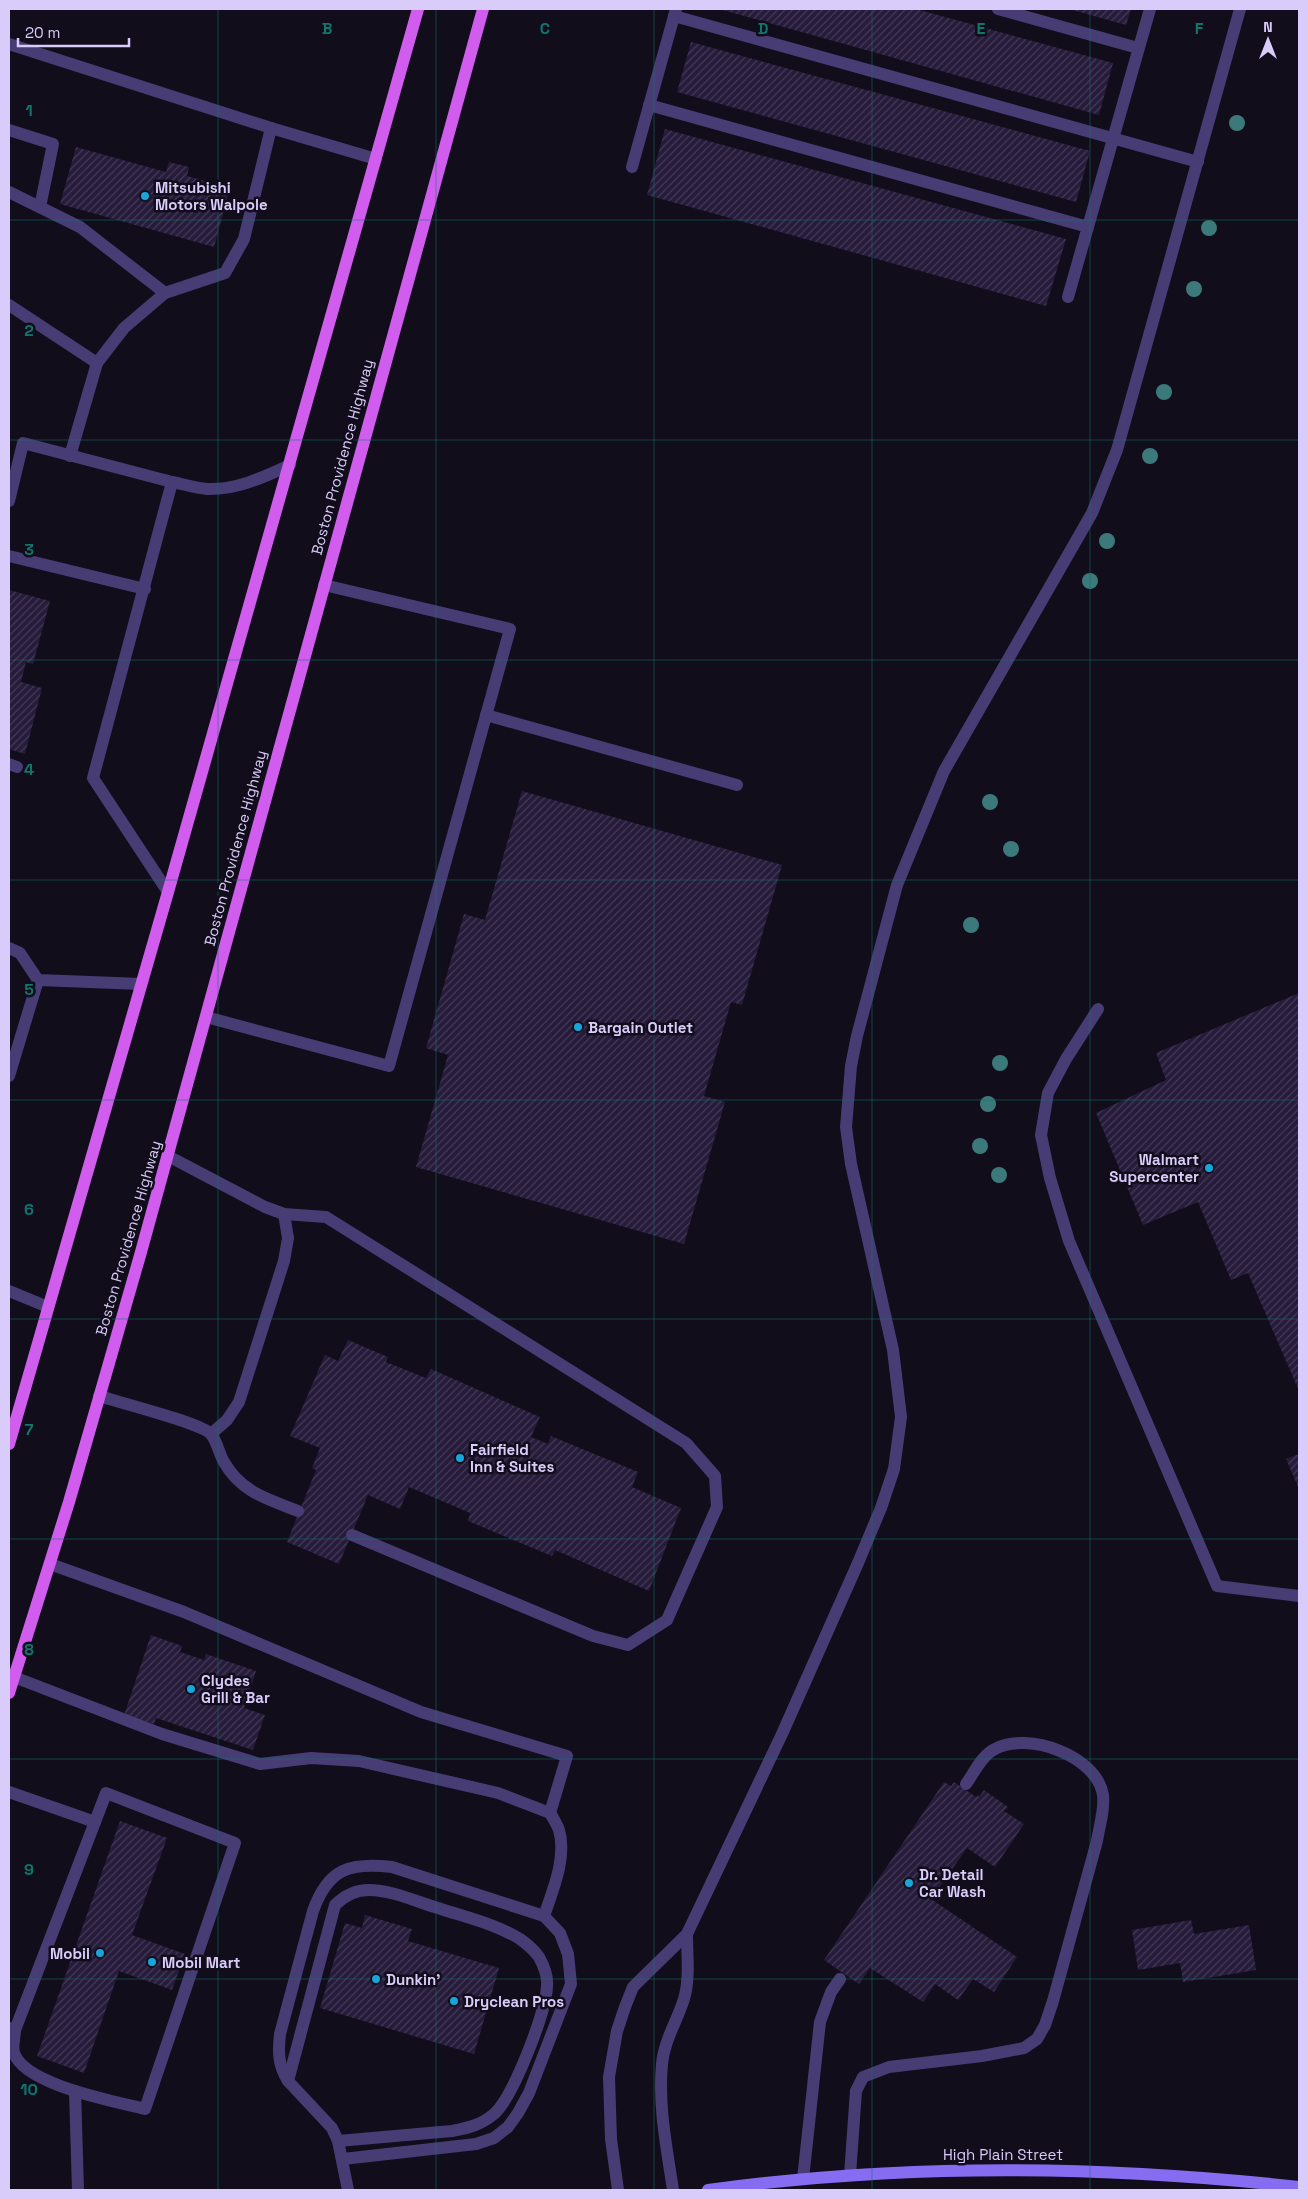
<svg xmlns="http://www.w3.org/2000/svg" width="1308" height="2199" font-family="'Space Grotesk',sans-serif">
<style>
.building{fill:url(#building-hatch)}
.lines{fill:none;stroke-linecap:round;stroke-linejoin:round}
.service{stroke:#483c75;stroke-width:12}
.secondary{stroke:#866cf0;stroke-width:12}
.primary{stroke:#d15def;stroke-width:12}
.tree{fill:#3c797a}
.grid{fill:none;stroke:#0f766e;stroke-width:1;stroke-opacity:0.55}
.poi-dot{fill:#16a6db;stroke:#110d1b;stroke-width:2}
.labels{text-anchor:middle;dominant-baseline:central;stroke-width:5;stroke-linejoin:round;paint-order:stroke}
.poi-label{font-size:15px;font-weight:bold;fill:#d9cbfa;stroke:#110d1b;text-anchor:start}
.street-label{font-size:15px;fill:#d9cbfa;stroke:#110d1b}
.grid-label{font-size:16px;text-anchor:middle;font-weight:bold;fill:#0f766e;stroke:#110d1b;stroke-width:5;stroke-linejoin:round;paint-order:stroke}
</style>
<defs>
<pattern id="building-hatch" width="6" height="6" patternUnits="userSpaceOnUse" patternTransform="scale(1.25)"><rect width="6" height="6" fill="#261b3a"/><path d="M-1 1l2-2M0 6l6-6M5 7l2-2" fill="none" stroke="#453b57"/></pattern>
</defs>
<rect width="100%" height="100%" fill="#110d1b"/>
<g class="building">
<path d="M 719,9 L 916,9 L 1113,63 L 1099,115 Z"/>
<path d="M 1069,9 L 1131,9 L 1126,25 Z"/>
<path d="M 691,42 L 1090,151 L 1076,202 L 677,92 Z"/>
<path d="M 665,129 L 1066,239 L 1046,306 L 647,195 Z"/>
<path d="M 76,147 L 166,172 L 169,162 L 189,167 L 187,176 L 230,188 L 214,247 L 60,204 Z"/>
<path d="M 9,590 L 50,601 L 33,664 L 26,662 L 21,682 L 42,688 L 25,754 L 9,749 Z"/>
<path d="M 522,791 L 782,865 L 742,1005 L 731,1002 L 704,1096 L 725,1102 L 684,1244 L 416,1167 L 448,1055 L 426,1048 L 464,914 L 485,920 Z"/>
<path d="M 1299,993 L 1299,1391 L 1248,1273 L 1231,1280 L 1198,1202 L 1143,1225 L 1096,1113 L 1166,1080 L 1156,1053 Z"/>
<path d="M 348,1340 L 388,1357 L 386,1362 L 426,1378 L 431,1369 L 540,1417 L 531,1437 L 548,1444 L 551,1436 L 638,1472 L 632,1487 L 681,1508 L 649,1591 L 555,1550 L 552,1556 L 468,1521 L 470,1513 L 409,1487 L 400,1509 L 368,1495 L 339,1564 L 287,1542 L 316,1470 L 312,1468 L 320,1448 L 290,1436 L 325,1355 L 338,1361 Z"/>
<path d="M 1299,1454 L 1299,1489 L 1286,1459 Z"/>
<path d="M 151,1635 L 182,1646 L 180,1652 L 204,1660 L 206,1654 L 256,1671 L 244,1708 L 265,1715 L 253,1750 L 156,1718 L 154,1724 L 124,1715 Z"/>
<path d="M 944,1782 L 951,1786 L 954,1782 L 976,1797 L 978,1795 L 979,1797 L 984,1790 L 1008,1807 L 1004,1811 L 1024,1824 L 995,1867 L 967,1848 L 931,1899 L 1017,1957 L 994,1992 L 973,1979 L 958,2000 L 935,1984 L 923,2002 L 870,1968 L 859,1984 L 824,1960 Z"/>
<path d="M 120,1821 L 167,1838 L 132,1935 L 185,1954 L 172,1990 L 119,1971 L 84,2073 L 37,2056 Z"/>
<path d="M 365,1915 L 412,1929 L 408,1941 L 499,1968 L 474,2054 L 320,2008 L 345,1923 L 362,1928 Z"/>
<path d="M 1191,1920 L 1194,1934 L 1249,1925 L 1256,1970 L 1183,1982 L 1180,1963 L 1138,1970 L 1132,1930 Z"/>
</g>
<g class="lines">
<g class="service">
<path d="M 998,9 L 1138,48"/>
<path d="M 674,16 L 1198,162"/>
<path d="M 9,44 L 271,128"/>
<path d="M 649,105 L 1088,227"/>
<path d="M 9,130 L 53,144 L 40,207"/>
<path d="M 632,167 L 676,9"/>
<path d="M 9,192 L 80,227 L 165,293"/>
<path d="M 1068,297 L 1150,9"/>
<path d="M 9,305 L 97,363"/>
<path d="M 70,456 L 97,363 L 124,328 L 165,293 L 225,273 L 244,239 L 271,128 L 376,159"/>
<path d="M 9,501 L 23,443 L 172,482"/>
<path d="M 9,556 L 145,589"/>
<path d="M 486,715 L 737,785"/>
<path d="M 9,764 L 17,767"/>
<path d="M 168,892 L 93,778 L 172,482 C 183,484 195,488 207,489 C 237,490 264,477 290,465"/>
<path d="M 9,948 L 20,953 L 38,980 L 141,984"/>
<path d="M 1098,1009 L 1066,1059 L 1048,1093 L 1041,1135 L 1050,1178 L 1069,1241 L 1217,1586 L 1299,1596"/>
<path d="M 206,1017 L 389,1066 L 510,629 L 324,585"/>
<path d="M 9,1076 L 38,980"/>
<path d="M 168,1156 L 265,1207 L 284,1214 L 326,1217 L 686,1443 L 715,1476 L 717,1507 L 667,1620 L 628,1645 L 593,1636 L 352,1535"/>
<path d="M 9,1291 L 48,1307"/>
<path d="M 99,1396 C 118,1402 201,1423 211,1434 C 217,1441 219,1454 224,1462 C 241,1492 267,1499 298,1511"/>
<path d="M 211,1434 L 227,1420 L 239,1402 L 284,1261 L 288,1238 L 284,1214"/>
<path d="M 50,1564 L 184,1612 L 421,1712 L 567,1756 L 550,1813"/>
<path d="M 14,1677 L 162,1734 L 260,1764 L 311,1758 L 359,1761 L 498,1793 L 550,1813 C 553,1818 557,1824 559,1830 C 567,1857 553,1890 544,1916"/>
<path d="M 9,1792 L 95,1822 L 15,2030 L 9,2028"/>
<path d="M 15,2030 C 15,2037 12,2046 14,2053 C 25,2085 114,2101 145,2109 L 235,1843 L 106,1793 L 95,1822"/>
<path d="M 288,2081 L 335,1905 C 344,1896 355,1890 369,1890 C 392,1890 417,1902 438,1908 C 465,1917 496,1924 520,1939 C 527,1944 534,1950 539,1957 C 544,1966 548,1976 547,1986 C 546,2013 513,2097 494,2114 C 481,2125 468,2128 452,2131 L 338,2141"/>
<path d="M 75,2091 L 78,2190"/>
<path d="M 343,2159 L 476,2144 L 494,2138 L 508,2127 L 518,2113 L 529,2093 L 571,1984 L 568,1954 L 560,1933 L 544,1916 L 392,1867 C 349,1862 328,1869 313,1911 L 280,2034 C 278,2052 278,2065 288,2081 L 332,2128 L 338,2141 L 348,2190"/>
<path d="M 850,2175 L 856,2091 L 863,2077 L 889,2067 L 982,2056 L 1024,2048 L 1037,2039 L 1045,2025 L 1053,2001 L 1097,1841 C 1099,1827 1105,1810 1103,1795 C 1097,1756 1028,1731 995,1749 C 982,1755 974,1773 966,1784"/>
<path d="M 803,2179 L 820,2022 L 831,1992 L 840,1979"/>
<path d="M 618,2190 L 611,2139 L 609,2077 L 617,2031 L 625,2007 L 633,1987 L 687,1934 L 782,1734 L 858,1563 L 881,1508 L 894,1469 L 901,1417 L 893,1350 L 851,1164 L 846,1127 L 851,1066 L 857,1036 L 897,885 L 944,771 L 1092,513 L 1117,450 L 1240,9"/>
<path d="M 673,2190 C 667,2149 658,2107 662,2064 C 664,2041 677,2021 684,1999 C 690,1979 687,1955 687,1934"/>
</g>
<path class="secondary" d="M 708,2190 C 905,2163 1102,2165 1299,2187"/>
<g class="primary">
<path d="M 9,1444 L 168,892 L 418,9"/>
<path d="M 9,1693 L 69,1502 L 141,1252 L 483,9"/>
</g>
</g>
<g class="tree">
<circle cx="1237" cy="123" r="8"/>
<circle cx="1209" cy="228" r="8"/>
<circle cx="1194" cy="289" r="8"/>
<circle cx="1164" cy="392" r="8"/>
<circle cx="1150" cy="456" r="8"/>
<circle cx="1107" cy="541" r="8"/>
<circle cx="1090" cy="581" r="8"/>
<circle cx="990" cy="802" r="8"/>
<circle cx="1011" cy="849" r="8"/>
<circle cx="971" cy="925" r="8"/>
<circle cx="1000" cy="1063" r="8"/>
<circle cx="988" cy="1104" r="8"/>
<circle cx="980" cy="1146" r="8"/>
<circle cx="999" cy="1175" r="8"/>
</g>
<path class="grid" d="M 218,9 L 218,2190M 436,9 L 436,2190M 654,9 L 654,2190M 872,9 L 872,2190M 1090,9 L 1090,2190M 9,220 L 1299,220M 9,440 L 1299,440M 9,660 L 1299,660M 9,880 L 1299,880M 9,1100 L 1299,1100M 9,1319 L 1299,1319M 9,1539 L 1299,1539M 9,1759 L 1299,1759M 9,1979 L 1299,1979"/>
<g class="poi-dot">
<circle cx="145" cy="196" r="5"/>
<circle cx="578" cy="1027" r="5"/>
<circle cx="1209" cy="1168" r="5"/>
<circle cx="460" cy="1458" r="5"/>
<circle cx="191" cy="1689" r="5"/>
<circle cx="909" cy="1883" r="5"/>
<circle cx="100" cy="1953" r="5"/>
<circle cx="152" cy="1962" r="5"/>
<circle cx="376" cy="1979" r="5"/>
<circle cx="454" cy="2001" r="5"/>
</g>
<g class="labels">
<g class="poi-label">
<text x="155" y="187">Mitsubishi<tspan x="155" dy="17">Motors Walpole</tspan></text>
<text x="588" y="1027">Bargain Outlet</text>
<text x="1199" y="1159" text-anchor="end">Walmart<tspan x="1199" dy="17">Supercenter</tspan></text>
<text x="470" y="1449">Fairfield<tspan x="470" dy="17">Inn &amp; Suites</tspan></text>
<text x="201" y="1680">Clydes<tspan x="201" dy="17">Grill &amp; Bar</tspan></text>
<text x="919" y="1874">Dr. Detail<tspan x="919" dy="17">Car Wash</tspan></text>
<text x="90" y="1953" text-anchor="end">Mobil</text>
<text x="162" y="1962">Mobil Mart</text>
<text x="386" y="1979">Dunkin'</text>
<text x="464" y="2001">Dryclean Pros</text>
</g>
<g class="street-label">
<text transform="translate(342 457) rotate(-75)">Boston Providence Highway</text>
<text transform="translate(235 848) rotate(-75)">Boston Providence Highway</text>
<text transform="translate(128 1238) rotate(-74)">Boston Providence Highway</text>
<text x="1003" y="2154">High Plain Street</text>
</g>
</g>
<g class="grid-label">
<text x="327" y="34">B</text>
<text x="545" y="34">C</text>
<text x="763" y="34">D</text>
<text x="981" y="34">E</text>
<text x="1199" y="34">F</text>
<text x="29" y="116">1</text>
<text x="29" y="336">2</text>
<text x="29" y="555">3</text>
<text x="29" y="775">4</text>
<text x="29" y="995">5</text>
<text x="29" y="1215">6</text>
<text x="29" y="1435">7</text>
<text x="29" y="1655">8</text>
<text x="29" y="1875">9</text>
<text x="29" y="2095">10</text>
</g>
<rect width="1308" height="2199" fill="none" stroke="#d9cbfa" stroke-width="20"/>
<g transform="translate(1268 40)" stroke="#110d1b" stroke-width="4" paint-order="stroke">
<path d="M0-4L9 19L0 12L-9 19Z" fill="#d9cbfa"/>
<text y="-8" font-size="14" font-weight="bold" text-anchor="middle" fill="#d9cbfa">N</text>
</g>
<path d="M18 38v8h111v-8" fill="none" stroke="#d9cbfa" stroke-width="2.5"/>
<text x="25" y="38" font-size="15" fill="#d9cbfa" stroke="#110d1b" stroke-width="4" paint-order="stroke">20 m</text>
</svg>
